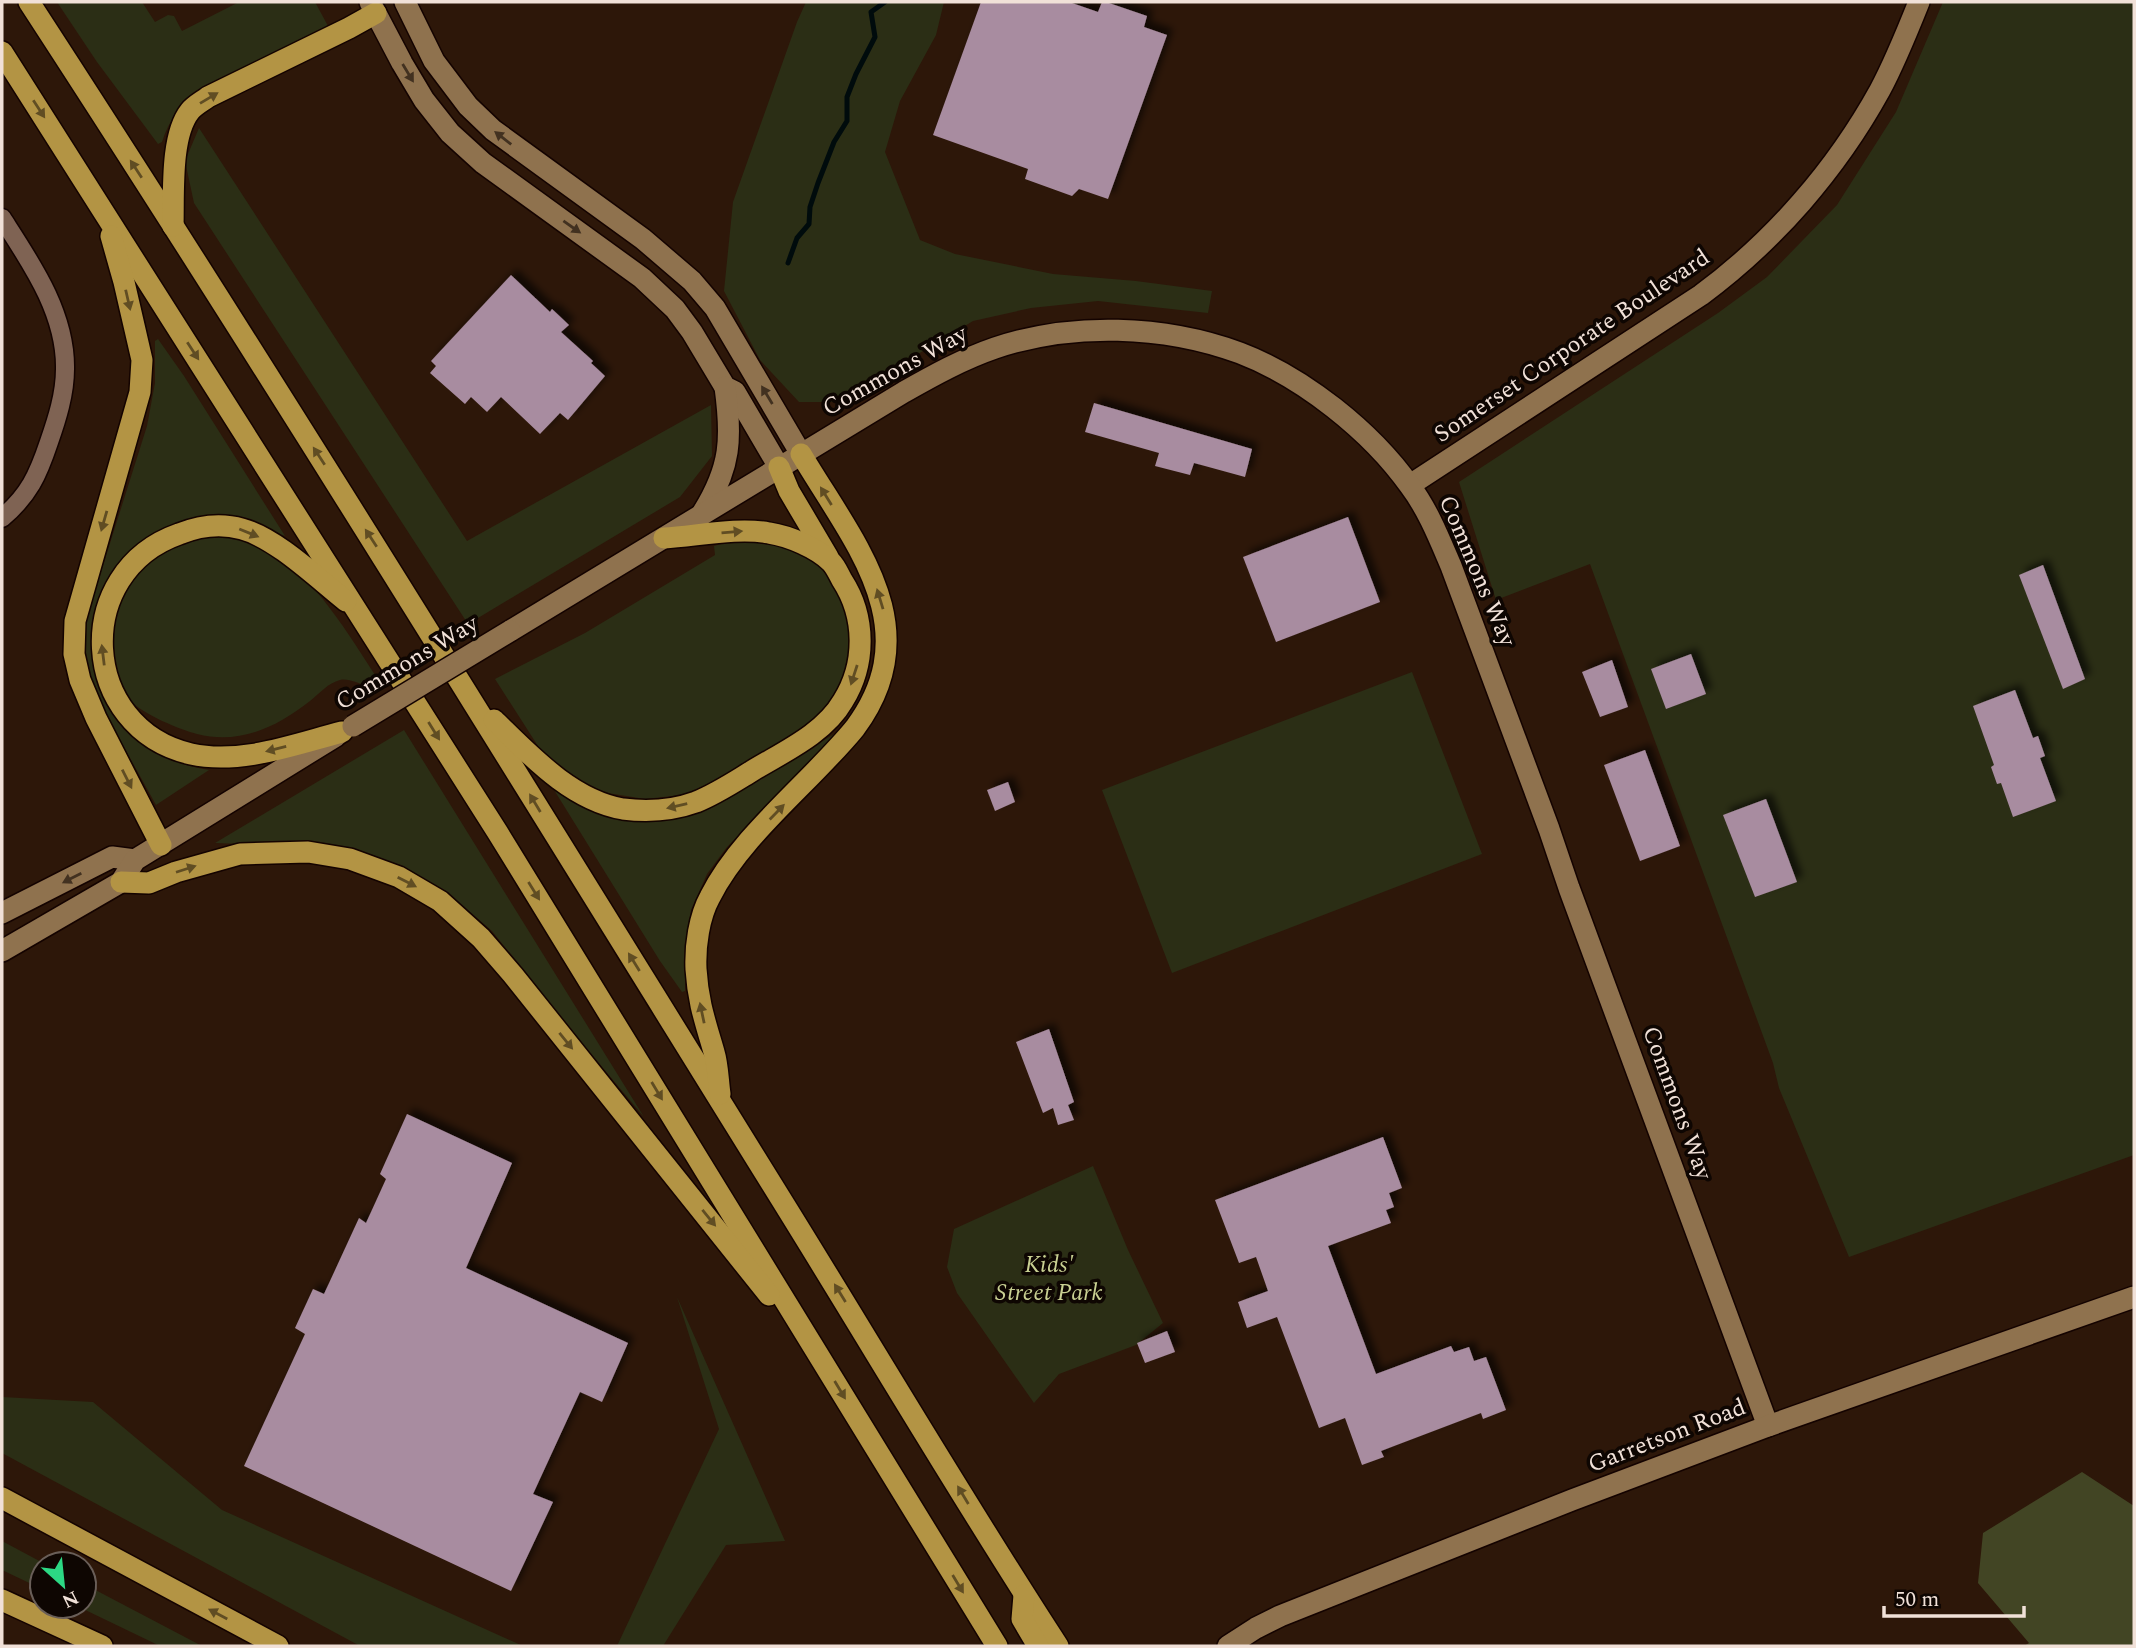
<svg xmlns="http://www.w3.org/2000/svg" width="2136" height="1648" font-family="Spectral,serif">
<style>
.green{fill:#2b2e15}
.forest{fill:#424524}
.lines{fill:none;stroke-linecap:round;stroke-linejoin:round}
.stream{stroke:#000b0c;stroke-width:5}
.building{fill:#a88ca0;filter:url(#shadow)}
.street-casing{stroke:#140300;stroke-width:21}
.secondary-casing{stroke:#140300;stroke-width:24}
.highway-casing{stroke:#140300;stroke-width:24}
.street{stroke:#7f6353;stroke-width:18}
.secondary{stroke:#8f724e;stroke-width:21}
.highway{stroke:#b39444;stroke-width:21}
.secondary-bridge-casing{stroke:#140300;stroke-width:24;stroke-linecap:butt}
.secondary-bridge{stroke:#8f724e;stroke-width:21}
.oneway{fill:#423120}
.oneway2{fill:#604d23}
.labels{text-anchor:middle;dominant-baseline:central;stroke-width:7;stroke-linejoin:round;paint-order:stroke}
.street-label{font-size:24px;fill:#f1e1d8;stroke:#0e0602}
.park-label{font-size:24px;font-style:italic;fill:#c9d092;stroke:#0e0602}
</style>
<defs>
<filter id="shadow"><feDropShadow dx="6" dy="-6" stdDeviation="3.5" flood-color="#0009"/></filter>
</defs>
<rect width="100%" height="100%" fill="#2d1709"/>
<g class="green">
<path d="M 57,2 L 142,2 L 155,22 L 168,15 L 174,16 L 182,31 L 239,2 L 315,2 L 328,26 L 203,89 C 183,102 169,119 162,142 L 158,144 L 97,62 Z"/>
<path d="M 806,2 L 944,2 L 936,35 L 900,101 L 885,152 L 920,240 L 955,254 L 1053,274 L 1136,281 L 1212,291 L 1208,313 L 1098,301 L 1031,308 L 973,321 L 838,402 L 799,402 L 760,360 L 724,291 L 733,202 L 797,22 Z"/>
<path d="M 1943,2 L 2134,2 L 2134,1155 L 1849,1257 L 1779,1088 L 1773,1063 L 1590,564 L 1496,600 L 1459,482 L 1718,313 L 1767,277 L 1837,205 L 1896,112 Z"/>
<path d="M 199,128 L 467,541 L 711,405 L 712,456 L 680,497 L 468,624 L 194,203 L 185,161 Z"/>
<path d="M 158,339 L 184,376 L 285,536 C 260,527 235,516 208,516 C 186,517 166,526 149,538 C 46,607 91,753 209,770 L 156,805 L 99,702 L 91,683 L 85,656 L 85,630 L 88,613 L 147,426 L 155,383 L 155,341 Z"/>
<path d="M 224,537 C 240,539 255,543 270,551 C 313,574 351,638 377,678 L 366,686 C 358,683 348,678 340,680 C 328,683 320,693 310,701 C 277,727 240,745 197,734 C 181,730 142,714 131,701 C 125,693 121,682 118,673 C 102,621 129,562 182,542 C 195,538 210,538 224,537 Z"/>
<path d="M 734,540 L 775,542 L 803,553 L 823,568 L 838,591 L 847,613 L 850,646 L 843,677 L 834,697 L 819,715 L 784,741 L 691,794 L 645,799 L 595,791 L 545,757 L 495,679 L 585,633 L 715,555 L 714,546 Z"/>
<path d="M 1412,672 L 1482,854 L 1172,973 L 1102,790 Z"/>
<path d="M 846,727 L 727,847 L 707,874 L 691,910 L 685,951 L 685,991 L 682,992 L 660,961 L 551,785 C 570,795 594,811 614,816 C 647,825 679,818 710,808 Z"/>
<path d="M 404,730 L 644,1117 L 576,1036 L 492,931 L 456,900 L 419,876 L 382,859 L 343,848 L 215,843 Z"/>
<path d="M 1093,1166 L 1128,1250 L 1163,1323 L 1136,1345 L 1059,1374 L 1034,1403 L 957,1293 L 947,1267 L 954,1229 Z"/>
<path d="M 677,1297 L 785,1541 L 726,1545 L 663,1646 L 617,1646 L 719,1429 Z"/>
<path d="M 2,1397 L 93,1402 L 222,1510 L 523,1646 L 360,1646 L 2,1453 Z"/>
<path d="M 2,1541 L 45,1564 L 42,1564 L 42,1589 L 2,1570 Z"/>
<path d="M 84,1584 L 202,1646 L 160,1646 L 77,1606 L 84,1606 Z"/>
</g>
<path class="forest" d="M 2082,1472 L 2134,1506 L 2134,1645 L 2024,1646 L 2029,1643 L 1978,1583 L 1983,1533 Z"/>
<g class="lines">
<path class="stream" d="M 788,263 L 797,238 L 809,224 L 810,207 L 818,183 L 834,142 L 847,121 L 847,97 L 856,74 L 875,37 L 871,12 L 885,2"/>
</g>
<g class="building">
<path d="M 981,2 L 1069,2 L 1098,12 L 1102,2 L 1106,2 L 1147,16 L 1144,27 L 1167,35 L 1108,199 L 1079,189 L 1072,196 L 1025,179 L 1028,169 L 933,135 Z"/>
<path d="M 511,275 L 550,312 L 552,309 L 569,325 L 561,332 L 593,361 L 591,363 L 605,376 L 568,420 L 560,413 L 540,434 L 501,397 L 487,412 L 471,397 L 465,404 L 430,373 L 436,366 L 431,361 Z"/>
<path d="M 1094,403 L 1252,449 L 1245,477 L 1194,463 L 1190,475 L 1155,466 L 1159,453 L 1085,432 Z"/>
<path d="M 1348,517 L 1380,602 L 1276,642 L 1243,557 Z"/>
<path d="M 2043,565 L 2085,679 L 2063,689 L 2019,575 Z"/>
<path d="M 1691,654 L 1706,694 L 1666,709 L 1651,669 Z"/>
<path d="M 1612,660 L 1628,707 L 1600,717 L 1582,672 Z"/>
<path d="M 2015,690 L 2033,738 L 2038,736 L 2045,756 L 2040,758 L 2056,801 L 2013,817 L 2001,783 L 1997,784 L 1991,767 L 1994,765 L 1973,706 Z"/>
<path d="M 1645,750 L 1680,846 L 1640,861 L 1604,765 Z"/>
<path d="M 1008,782 L 1015,802 L 995,811 L 987,790 Z"/>
<path d="M 1766,799 L 1797,882 L 1755,897 L 1723,815 Z"/>
<path d="M 1049,1029 L 1074,1102 L 1068,1105 L 1074,1120 L 1058,1125 L 1053,1108 L 1043,1113 L 1016,1042 Z"/>
<path d="M 407,1114 L 512,1163 L 466,1268 L 628,1343 L 602,1402 L 580,1392 L 533,1494 L 553,1502 L 511,1591 L 244,1466 L 305,1334 L 295,1328 L 313,1289 L 324,1294 L 359,1218 L 366,1223 L 386,1179 L 380,1174 Z"/>
<path d="M 1383,1137 L 1402,1188 L 1389,1193 L 1394,1207 L 1386,1210 L 1391,1223 L 1328,1246 L 1376,1374 L 1451,1346 L 1454,1352 L 1469,1347 L 1474,1361 L 1486,1357 L 1506,1410 L 1483,1419 L 1481,1413 L 1381,1451 L 1384,1457 L 1362,1465 L 1345,1418 L 1319,1428 L 1277,1317 L 1247,1328 L 1238,1302 L 1268,1291 L 1256,1257 L 1239,1263 L 1215,1200 Z"/>
<path d="M 1167,1331 L 1175,1352 L 1145,1363 L 1137,1343 Z"/>
</g>
<g class="lines">
<defs>
<path id="street" d="M 2,218 C 31,263 66,313 65,369 C 65,394 57,419 49,442 C 38,475 29,495 2,518"/>
<g id="secondary">
<path d="M 370,2 L 402,63 L 424,100 L 450,133 L 483,163 L 642,278 L 675,309 L 692,332 L 725,387 L 735,392 L 779,467"/>
<path d="M 405,2 L 434,61 L 468,106 L 493,130 L 643,239 L 692,281 L 715,308 L 801,454"/>
<path d="M 1410,485 L 1701,295 C 1774,241 1836,170 1880,90 C 1895,62 1907,32 1919,2"/>
<path d="M 703,512 C 731,467 732,438 725,387"/>
<path d="M 510,631 L 904,392 C 934,375 963,359 995,348 C 1072,322 1164,325 1240,353 C 1303,377 1371,431 1410,486 C 1428,510 1439,538 1451,566 L 1549,829 L 1569,888 L 1768,1426"/>
<path d="M 2,913 L 112,857 L 135,860"/>
<path d="M 2,951 L 121,882 L 135,860 L 336,736"/>
<path d="M 1228,1646 L 1256,1628 L 1280,1616 L 1572,1500 L 1768,1426 L 2134,1297"/>
</g>
<g id="highway">
<path d="M 29,2 C 286,397 532,798 781,1199 C 873,1347 962,1499 1058,1646"/>
<path d="M 2,52 L 498,833 L 997,1646"/>
<path d="M 173,226 C 174,194 170,136 190,111 C 195,105 203,101 208,97 L 349,28 L 376,13"/>
<path d="M 111,236 L 124,282 L 142,360 L 140,392 L 75,621 L 74,654 L 80,680 L 96,718 L 161,845"/>
<path d="M 779,467 L 789,491 L 828,557"/>
<path d="M 494,720 C 530,755 571,800 623,809 C 647,812 674,810 696,802 C 716,794 734,782 752,771 C 783,752 824,734 843,701 C 866,664 866,617 842,580 C 839,575 836,567 831,562 C 817,548 789,536 769,533 C 738,527 697,536 664,538"/>
<path d="M 342,732 C 295,744 241,765 191,754 C 79,728 71,572 179,534 C 199,526 221,523 242,529 C 276,538 317,578 346,601"/>
<path d="M 121,882 L 149,883 L 176,872 L 240,854 L 308,852 L 350,859 L 399,877 L 440,901 L 481,938 L 513,975 L 769,1295"/>
<path d="M 720,1094 C 718,1080 718,1065 714,1052 C 705,1021 698,1002 696,969 C 695,946 699,917 710,897 C 741,835 811,782 855,728 C 930,627 853,542 801,454"/>
<path d="M 2,1498 L 278,1646"/>
<path d="M 1024,1595 L 1022,1619 L 1038,1646"/>
<path d="M 2,1600 L 102,1646"/>
</g>
</defs>
<use href="#street" class="street-casing"/>
<use href="#secondary" class="secondary-casing"/>
<use href="#highway" class="highway-casing"/>
<use href="#street" class="street"/>
<use href="#secondary" class="secondary"/>
<use href="#highway" class="highway"/>
<defs>
<path id="secondary-bridge" d="M 353,726 L 510,631"/>
</defs>
<use href="#secondary-bridge" class="secondary-bridge-casing"/>
<use href="#secondary-bridge" class="secondary-bridge"/>
</g>
<defs><path id="oneway-solid" d="M-6-.8H1V-3.2L6.5 0L1 3.2V.8H-6Z" transform="scale(1.75)"/></defs>
<g class="oneway">
<use href="#oneway-solid" transform="translate(408 73) rotate(59)"/>
<use href="#oneway-solid" transform="translate(503 138) rotate(-142)"/>
<use href="#oneway-solid" transform="translate(572 227) rotate(35)"/>
<use href="#oneway-solid" transform="translate(767 395) rotate(-121)"/>
<use href="#oneway-solid" transform="translate(72 878) rotate(153)"/>
</g>
<g class="oneway2">
<use href="#oneway-solid" transform="translate(209 98) rotate(-31)"/>
<use href="#oneway-solid" transform="translate(39 109) rotate(57)"/>
<use href="#oneway-solid" transform="translate(136 169) rotate(-123)"/>
<use href="#oneway-solid" transform="translate(128 300) rotate(77)"/>
<use href="#oneway-solid" transform="translate(193 351) rotate(57)"/>
<use href="#oneway-solid" transform="translate(319 456) rotate(-123)"/>
<use href="#oneway-solid" transform="translate(826 496) rotate(-122)"/>
<use href="#oneway-solid" transform="translate(104 521) rotate(106)"/>
<use href="#oneway-solid" transform="translate(732 532) rotate(-5)"/>
<use href="#oneway-solid" transform="translate(249 533) rotate(22)"/>
<use href="#oneway-solid" transform="translate(371 538) rotate(-123)"/>
<use href="#oneway-solid" transform="translate(880 599) rotate(-107)"/>
<use href="#oneway-solid" transform="translate(103 655) rotate(-97)"/>
<use href="#oneway-solid" transform="translate(854 675) rotate(108)"/>
<use href="#oneway-solid" transform="translate(434 731) rotate(58)"/>
<use href="#oneway-solid" transform="translate(276 749) rotate(166)"/>
<use href="#oneway-solid" transform="translate(127 779) rotate(63)"/>
<use href="#oneway-solid" transform="translate(535 803) rotate(-121)"/>
<use href="#oneway-solid" transform="translate(677 806) rotate(167)"/>
<use href="#oneway-solid" transform="translate(777 812) rotate(-46)"/>
<use href="#oneway-solid" transform="translate(186 869) rotate(-18)"/>
<use href="#oneway-solid" transform="translate(407 882) rotate(27)"/>
<use href="#oneway-solid" transform="translate(534 891) rotate(58)"/>
<use href="#oneway-solid" transform="translate(634 962) rotate(-122)"/>
<use href="#oneway-solid" transform="translate(702 1013) rotate(-102)"/>
<use href="#oneway-solid" transform="translate(566 1041) rotate(51)"/>
<use href="#oneway-solid" transform="translate(657 1091) rotate(59)"/>
<use href="#oneway-solid" transform="translate(709 1218) rotate(51)"/>
<use href="#oneway-solid" transform="translate(840 1293) rotate(-122)"/>
<use href="#oneway-solid" transform="translate(840 1390) rotate(59)"/>
<use href="#oneway-solid" transform="translate(963 1495) rotate(-121)"/>
<use href="#oneway-solid" transform="translate(958 1584) rotate(59)"/>
<use href="#oneway-solid" transform="translate(218 1614) rotate(-152)"/>
</g>
<g class="labels">
<g class="street-label">
<text transform="translate(1572 346) rotate(-34)">Somerset Corporate Boulevard</text>
<text transform="translate(895 371) rotate(-29)">Commons Way</text>
<text transform="translate(1477 571) rotate(67)">Commons Way</text>
<text transform="translate(407 663) rotate(-31)">Commons Way</text>
<text transform="translate(1677 1103) rotate(70)">Commons Way</text>
<text transform="translate(1667 1436) rotate(-21)">Garretson Road</text>
</g>
<g class="park-label">
<text x="1049" y="1265">Kids'<tspan x="1049" dy="28">Street Park</tspan></text>
</g>
</g>
<rect width="2136" height="1648" fill="none" stroke="#f1e1d8" stroke-width="7"/>
<g transform="translate(63 1585) rotate(153)"><circle r="33" fill="#0e0602" stroke="#695e58" stroke-width="2"/>
<path d="M0-5L12 26L0 18L-12 26Z" fill="#2cd884"/>
<text y="-10" font-size="19" font-weight="bold" text-anchor="middle" fill="#f1e1d8">N</text>
</g>
<path d="M1884 1606v10h140v-10" fill="none" stroke="#f1e1d8" stroke-width="3.5"/>
<text x="1895" y="1606" font-size="21" fill="#f1e1d8" stroke="#0e0602" stroke-width="5" paint-order="stroke">50 m</text>
</svg>
